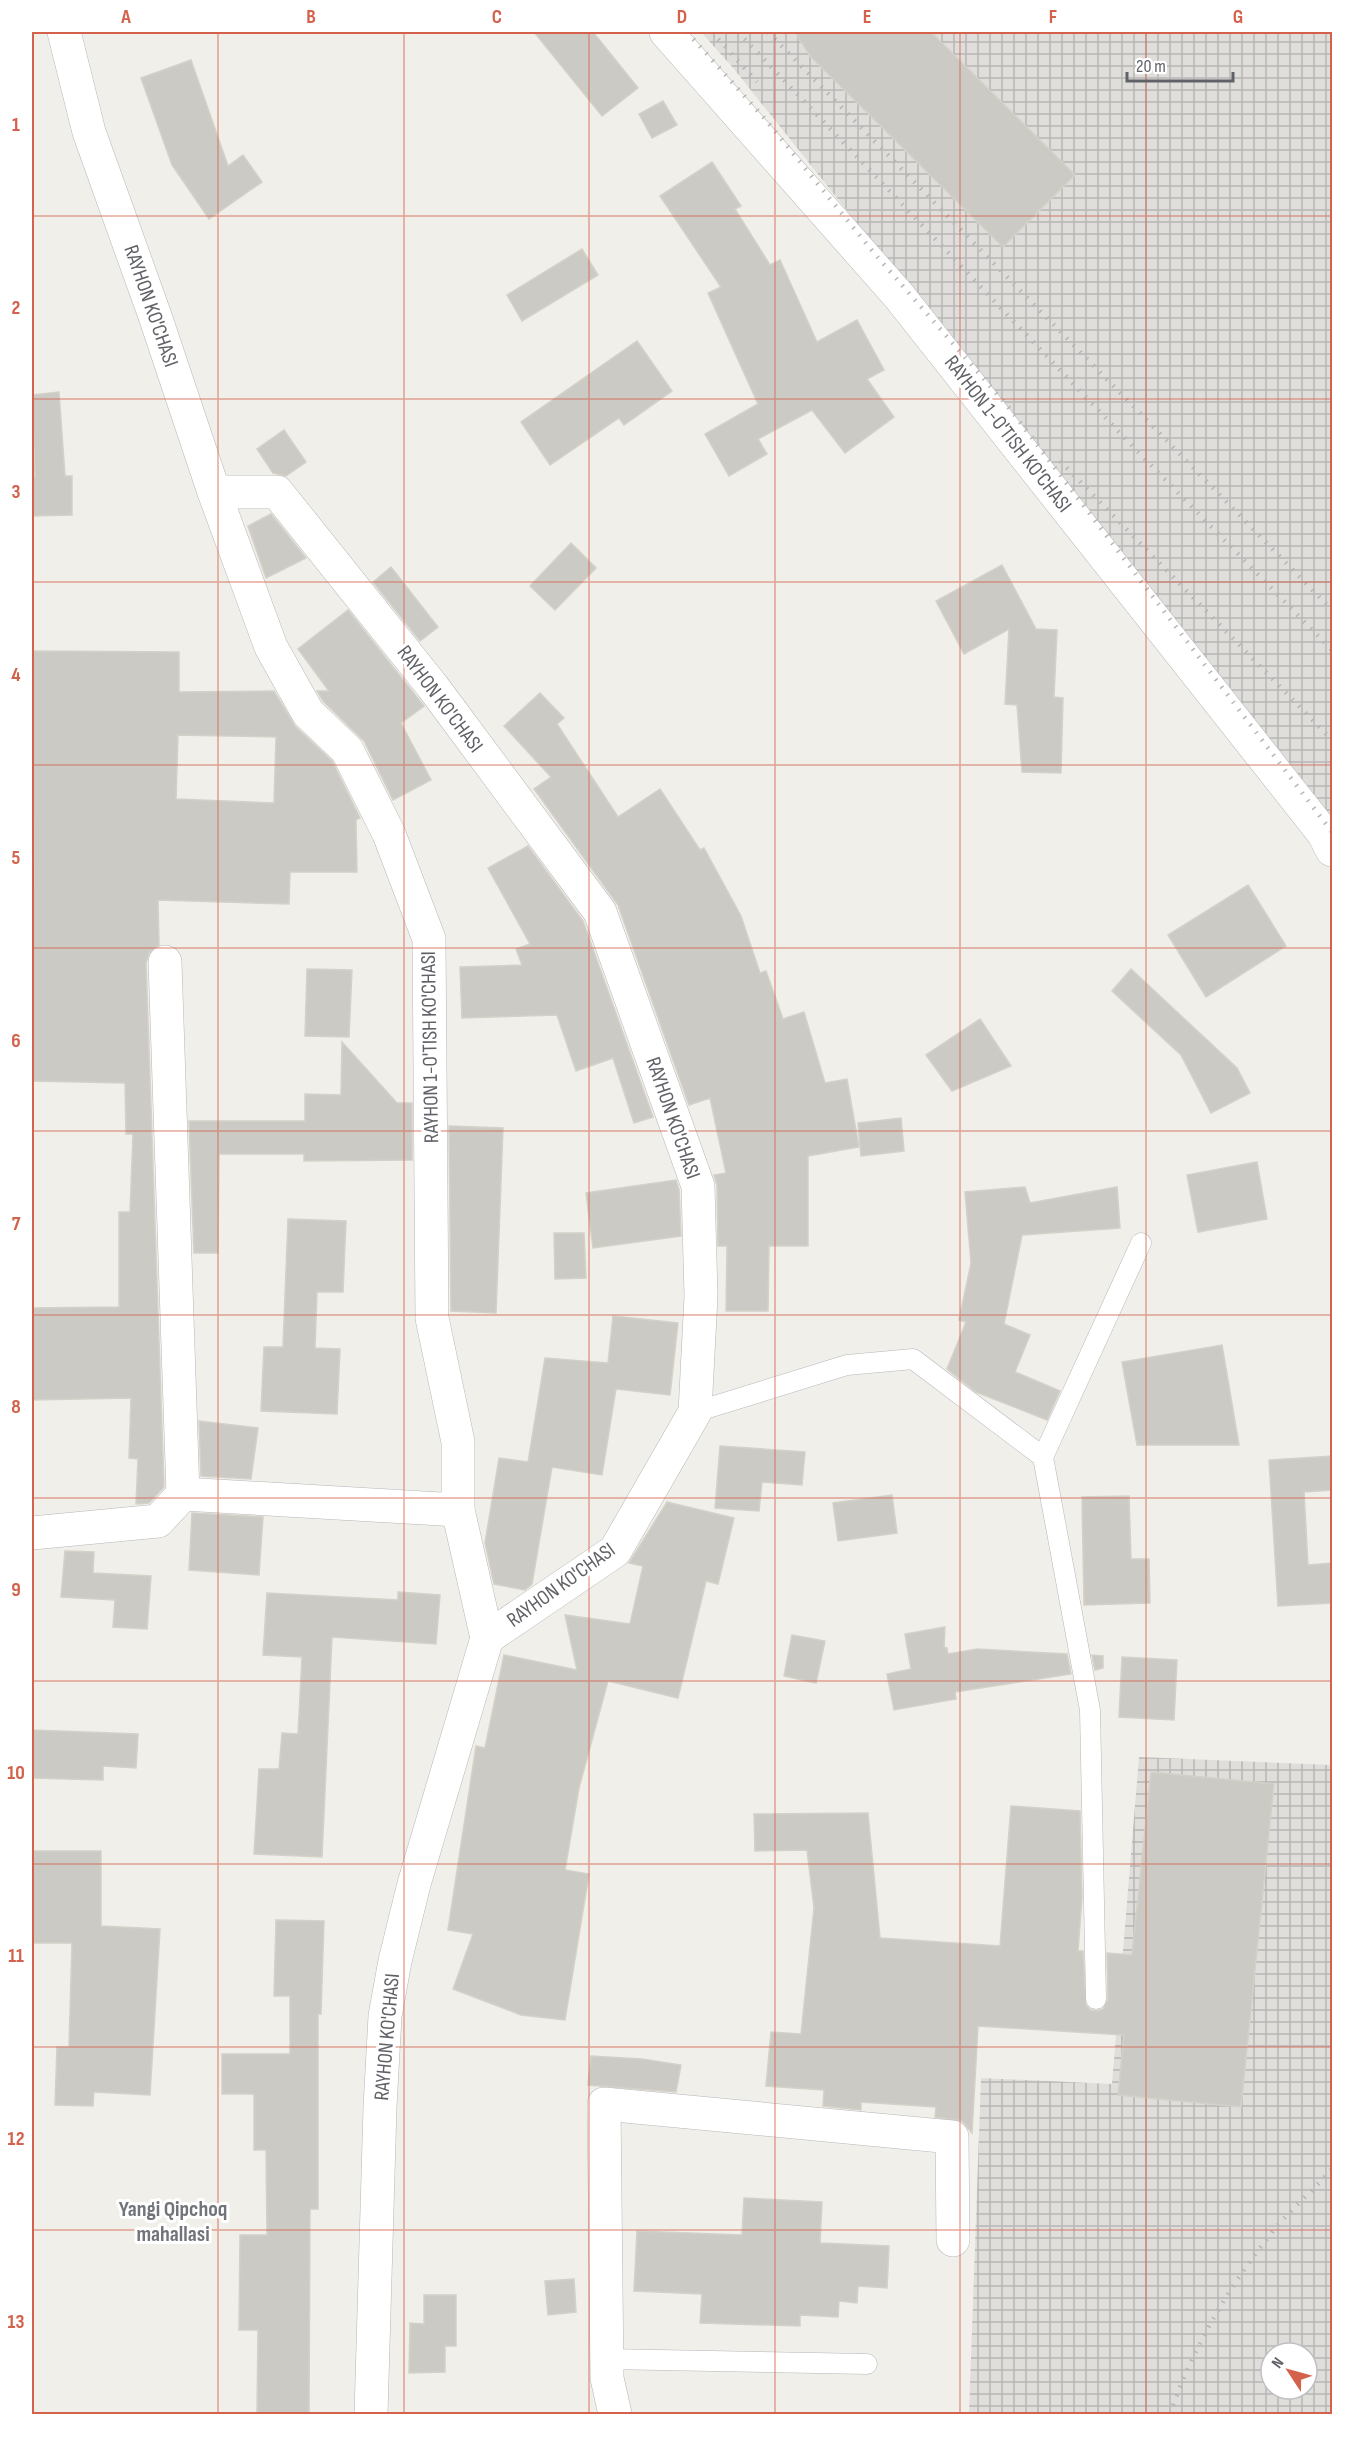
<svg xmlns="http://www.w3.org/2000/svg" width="1364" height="2446" font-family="'Sofia Sans Condensed',sans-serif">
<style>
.industrial{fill:url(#industrial-grid);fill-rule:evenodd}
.building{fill:#cbcac5;stroke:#d4d1c8;stroke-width:1.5;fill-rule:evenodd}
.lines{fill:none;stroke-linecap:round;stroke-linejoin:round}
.service-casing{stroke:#b6b7bb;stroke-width:21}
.minor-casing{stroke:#b6b7bb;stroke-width:34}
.service{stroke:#fff;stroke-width:20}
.minor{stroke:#fff;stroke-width:33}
.rail{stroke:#b6b6b7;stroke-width:4.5;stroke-dasharray:1.5 8;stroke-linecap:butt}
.grid{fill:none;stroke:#d4614b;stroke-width:1.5;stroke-opacity:0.55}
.labels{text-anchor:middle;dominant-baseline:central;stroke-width:6;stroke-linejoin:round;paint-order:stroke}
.street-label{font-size:21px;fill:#606267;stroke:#fff}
.neighbourhood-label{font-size:22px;font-weight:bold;fill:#717479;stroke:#fff}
.neatline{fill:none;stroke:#d4614b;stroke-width:2}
.grid-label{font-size:20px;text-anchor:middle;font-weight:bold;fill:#d4614b}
</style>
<defs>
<pattern id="industrial-grid" width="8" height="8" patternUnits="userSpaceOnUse" patternTransform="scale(1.5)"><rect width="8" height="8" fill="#dfdedb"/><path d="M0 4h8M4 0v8" fill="none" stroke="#b8b7b5"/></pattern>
</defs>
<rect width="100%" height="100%" fill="#f0efe9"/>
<g class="industrial">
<path d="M 701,32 L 1332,32 L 1332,819 L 734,69 Z"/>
<path d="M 1139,1757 L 1332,1765 L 1332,2414 L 969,2414 L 981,2078 L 1112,2084 ZM 1271,2353 L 1307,2353 L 1307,2389 L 1271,2389 Z"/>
</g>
<g class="building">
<path d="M 534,32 L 593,32 L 638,88 L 602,116 Z"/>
<path d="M 795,32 L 931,32 L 1075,175 L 1003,247 L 810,56 Z"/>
<path d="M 191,60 L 228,166 L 243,155 L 262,182 L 209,219 L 172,165 L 141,78 Z"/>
<path d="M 663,101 L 677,125 L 652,138 L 639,114 Z"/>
<path d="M 712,162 L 741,206 L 735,209 L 770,265 L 780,260 L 817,342 L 857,320 L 884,370 L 867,379 L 894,417 L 845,453 L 812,410 L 758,439 L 767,454 L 729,476 L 705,434 L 758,404 L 708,293 L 721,287 L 660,196 Z"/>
<path d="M 582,249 L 598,275 L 522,321 L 507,295 Z"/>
<path d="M 637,341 L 672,391 L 624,425 L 619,418 L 550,465 L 521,422 Z"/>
<path d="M 59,392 L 65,476 L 72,476 L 72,515 L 32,516 L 32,477 L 35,477 L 32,395 Z"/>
<path d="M 284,430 L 306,462 L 286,476 L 273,473 L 257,449 Z"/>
<path d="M 271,514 L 306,558 L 266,578 L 248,526 Z"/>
<path d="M 571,543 L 596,568 L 555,610 L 530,586 Z"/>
<path d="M 1002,565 L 1036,629 L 1057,630 L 1054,697 L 1063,698 L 1061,773 L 1022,772 L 1017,705 L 1005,704 L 1009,629 L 964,654 L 936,601 Z"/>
<path d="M 391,567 L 438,627 L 420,641 L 373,582 Z"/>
<path d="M 348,610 L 424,706 L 401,723 L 431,780 L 393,800 L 364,741 L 323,701 L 317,691 L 329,691 L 298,649 Z"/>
<path d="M 32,651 L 179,652 L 179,692 L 274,691 L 295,726 L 332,761 L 360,818 L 356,820 L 357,872 L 290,872 L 289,904 L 158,900 L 159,945 L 149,953 L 146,963 L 164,1487 L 149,1503 L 136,1504 L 138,1459 L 129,1458 L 131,1398 L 32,1400 L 32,1308 L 119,1307 L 119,1212 L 130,1212 L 133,1134 L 126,1134 L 125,1083 L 32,1081 L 32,886 L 34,886 ZM 178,735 L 276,737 L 274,803 L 176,799 Z"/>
<path d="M 540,693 L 564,718 L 557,724 L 618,817 L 660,789 L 700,850 L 704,848 L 741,916 L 760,973 L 766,971 L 783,1019 L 804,1012 L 825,1083 L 847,1079 L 859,1147 L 808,1156 L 808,1246 L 769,1246 L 768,1311 L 726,1311 L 727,1246 L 718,1246 L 717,1185 L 714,1175 L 726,1173 L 710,1098 L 689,1105 L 618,905 L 534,789 L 551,777 L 504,726 Z"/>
<path d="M 528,846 L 583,921 L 653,1117 L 634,1123 L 613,1058 L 576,1071 L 557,1015 L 462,1018 L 460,967 L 522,965 L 516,949 L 530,944 L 488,868 Z"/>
<path d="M 1248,885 L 1286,946 L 1206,997 L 1168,935 Z"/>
<path d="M 307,969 L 352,970 L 349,1037 L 305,1036 Z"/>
<path d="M 1131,969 L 1237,1068 L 1250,1093 L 1211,1113 L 1181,1055 L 1112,991 Z"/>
<path d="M 980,1019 L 1011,1066 L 952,1091 L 926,1055 Z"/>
<path d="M 342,1042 L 397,1103 L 412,1103 L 412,1160 L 304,1161 L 304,1154 L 219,1154 L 218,1253 L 194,1253 L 189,1121 L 305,1121 L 305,1094 L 341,1095 Z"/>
<path d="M 901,1118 L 904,1151 L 861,1156 L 858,1123 Z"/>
<path d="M 449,1126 L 503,1128 L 496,1313 L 451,1311 Z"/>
<path d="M 1257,1162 L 1267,1219 L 1198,1232 L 1187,1175 Z"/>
<path d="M 676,1180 L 679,1190 L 681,1236 L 593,1248 L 586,1193 Z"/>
<path d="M 1025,1187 L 1030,1203 L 1117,1187 L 1120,1228 L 1022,1235 L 1004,1324 L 1030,1335 L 1015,1372 L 1060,1391 L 1047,1420 L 976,1392 L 947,1369 L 966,1322 L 959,1320 L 971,1263 L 965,1192 Z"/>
<path d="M 288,1219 L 346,1221 L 343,1292 L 317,1292 L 315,1348 L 340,1349 L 337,1414 L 261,1411 L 264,1347 L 283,1347 Z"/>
<path d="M 554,1233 L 584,1233 L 586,1278 L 555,1279 Z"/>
<path d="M 613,1316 L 678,1323 L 670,1395 L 616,1389 L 602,1475 L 552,1467 L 532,1584 L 525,1590 L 494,1584 L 485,1543 L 499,1458 L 528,1462 L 545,1358 L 608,1363 Z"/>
<path d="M 1222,1345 L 1239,1445 L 1137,1445 L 1122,1362 Z"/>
<path d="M 199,1421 L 258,1428 L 251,1479 L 201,1476 Z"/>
<path d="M 720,1446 L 805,1452 L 802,1485 L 762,1482 L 759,1511 L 715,1508 Z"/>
<path d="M 1332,1456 L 1332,1490 L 1304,1492 L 1308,1565 L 1332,1563 L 1332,1603 L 1278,1606 L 1269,1460 Z"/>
<path d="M 892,1495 L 897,1533 L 838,1541 L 833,1503 Z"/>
<path d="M 1129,1496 L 1131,1559 L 1149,1559 L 1150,1603 L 1084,1605 L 1082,1497 Z"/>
<path d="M 667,1502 L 734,1518 L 718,1584 L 706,1581 L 678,1698 L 608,1681 L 579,1788 L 565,1870 L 589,1874 L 565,2020 L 521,2015 L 453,1989 L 473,1934 L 448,1930 L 476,1746 L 485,1748 L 504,1655 L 577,1670 L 565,1615 L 630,1624 L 643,1566 L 629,1563 Z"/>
<path d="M 192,1513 L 263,1517 L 259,1575 L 189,1570 Z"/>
<path d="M 65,1551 L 94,1552 L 93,1573 L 151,1576 L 147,1629 L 113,1627 L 115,1600 L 61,1597 Z"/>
<path d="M 398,1592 L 440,1595 L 436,1644 L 332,1637 L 322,1857 L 254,1854 L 259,1769 L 279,1769 L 282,1733 L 298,1734 L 302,1657 L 263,1655 L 267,1593 L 398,1600 Z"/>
<path d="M 945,1627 L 944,1647 L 947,1648 L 948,1654 L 977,1649 L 1067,1654 L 1071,1674 L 955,1692 L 956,1699 L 894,1710 L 887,1674 L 911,1669 L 905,1634 Z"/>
<path d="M 792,1635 L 825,1641 L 816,1683 L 784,1676 Z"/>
<path d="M 1092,1655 L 1103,1656 L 1103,1668 L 1095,1670 Z"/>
<path d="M 1122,1657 L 1177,1660 L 1174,1720 L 1119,1717 Z"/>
<path d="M 32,1730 L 138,1734 L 136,1768 L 103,1766 L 103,1780 L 32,1778 Z"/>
<path d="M 1151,1772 L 1274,1784 L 1241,2107 L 1118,2095 L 1124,2035 L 978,2026 L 972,2133 L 962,2121 L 935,2117 L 936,2107 L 861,2102 L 861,2110 L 823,2106 L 824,2090 L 766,2086 L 771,2032 L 801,2034 L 814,1908 L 807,1850 L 755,1851 L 754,1814 L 868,1813 L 880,1938 L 1000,1946 L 1011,1806 L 1080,1811 L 1082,1897 L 1078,1951 L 1083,1951 L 1086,2005 L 1091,2010 L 1097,2011 L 1103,2009 L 1108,1999 L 1107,1953 L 1132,1955 Z"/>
<path d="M 32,1851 L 101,1851 L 101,1926 L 160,1929 L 150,2095 L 94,2092 L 93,2106 L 55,2105 L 57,2047 L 69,2047 L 72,1943 L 32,1943 Z"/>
<path d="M 276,1920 L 324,1921 L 321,2014 L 318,2014 L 318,2209 L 310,2209 L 309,2415 L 257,2415 L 258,2330 L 239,2330 L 240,2235 L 267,2235 L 266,2150 L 254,2150 L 254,2094 L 222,2094 L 222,2054 L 290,2054 L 290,1996 L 274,1996 Z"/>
<path d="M 591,2056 L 642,2059 L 681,2065 L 676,2092 L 588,2085 Z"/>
<path d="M 744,2198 L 822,2202 L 820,2243 L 889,2246 L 887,2288 L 858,2286 L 857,2303 L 839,2301 L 838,2317 L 800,2315 L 800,2326 L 700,2323 L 702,2294 L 634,2291 L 637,2231 L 742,2235 Z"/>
<path d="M 574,2279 L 576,2312 L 548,2315 L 545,2281 Z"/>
<path d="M 424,2295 L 456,2295 L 456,2346 L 445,2346 L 445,2372 L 409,2373 L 410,2323 L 424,2324 Z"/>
</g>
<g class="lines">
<defs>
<g id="service">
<path d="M 695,1412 L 847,1365 L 913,1359 L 1043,1457 L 1090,1710 L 1096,1999"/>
<path d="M 1043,1457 L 1141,1243"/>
<path d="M 606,2359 L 867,2364"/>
</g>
<g id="minor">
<path d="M 64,32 L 89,132 L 155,316 L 214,492 L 277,492 L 433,687 L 600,912 L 698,1186 L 701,1296 L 695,1412 L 615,1551 L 487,1638 L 414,1884 L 395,1961 L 385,2016 L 380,2107 L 371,2414"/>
<path d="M 666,32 L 899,296 L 1324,834 L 1332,850"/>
<path d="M 214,492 L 271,647 L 308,713 L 347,750 L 389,834 L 429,939 L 432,1318 L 458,1442 L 458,1510 L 487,1638"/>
<path d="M 165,962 L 183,1494"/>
<path d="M 32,1533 L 158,1521 L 183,1494 L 458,1510"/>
<path d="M 615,2414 L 607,2378 L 604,2104 L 952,2137 L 953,2240"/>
</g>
</defs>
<use href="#service" class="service-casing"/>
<use href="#minor" class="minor-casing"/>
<use href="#service" class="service"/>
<use href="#minor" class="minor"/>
<g class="rail">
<path d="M 687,32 L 765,119 L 874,253 L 1010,409 L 1332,832"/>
<path d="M 712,32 L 757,82"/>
<path d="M 738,32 L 1140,454 L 1332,650"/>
<path d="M 768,32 L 1332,610"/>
<path d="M 1060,461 L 1332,740"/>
<path d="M 1170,2414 C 1193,2346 1232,2281 1278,2225 C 1295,2206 1315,2188 1332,2169"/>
</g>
</g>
<path class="grid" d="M 218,32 L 218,2414M 404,32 L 404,2414M 589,32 L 589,2414M 775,32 L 775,2414M 960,32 L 960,2414M 1146,32 L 1146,2414M 32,216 L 1332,216M 32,399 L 1332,399M 32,582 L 1332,582M 32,765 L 1332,765M 32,948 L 1332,948M 32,1131 L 1332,1131M 32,1315 L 1332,1315M 32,1498 L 1332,1498M 32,1681 L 1332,1681M 32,1864 L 1332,1864M 32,2047 L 1332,2047M 32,2230 L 1332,2230"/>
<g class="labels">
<g class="street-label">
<text transform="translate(151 306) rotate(71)">RAYHON KO'CHASI</text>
<text transform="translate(1008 434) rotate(52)">RAYHON 1-O'TISH KO'CHASI</text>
<text transform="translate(440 699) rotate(53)">RAYHON KO'CHASI</text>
<text transform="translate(430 1047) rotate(-91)">RAYHON 1-O'TISH KO'CHASI</text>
<text transform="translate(673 1118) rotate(71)">RAYHON KO'CHASI</text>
<text transform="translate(561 1585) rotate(-36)">RAYHON KO'CHASI</text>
<text transform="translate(387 2037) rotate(-85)">RAYHON KO'CHASI</text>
</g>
<g class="neighbourhood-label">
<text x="173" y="2209">Yangi Qipchoq<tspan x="173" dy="25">mahallasi</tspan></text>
</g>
</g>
<rect width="1364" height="2446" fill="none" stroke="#ffffff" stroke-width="66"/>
<g transform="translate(1289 2371) rotate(306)"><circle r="28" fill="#ffffff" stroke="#bfc0c2" stroke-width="1.5"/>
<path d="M0-4.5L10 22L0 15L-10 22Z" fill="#d4614b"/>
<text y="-9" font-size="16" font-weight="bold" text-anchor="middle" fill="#606267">N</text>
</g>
<path d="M1127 72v9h106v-9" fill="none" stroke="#606267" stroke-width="3"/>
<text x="1136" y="72" font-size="18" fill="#606267" stroke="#ffffff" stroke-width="4.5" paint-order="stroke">20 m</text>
<rect x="33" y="33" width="1298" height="2380" class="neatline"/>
<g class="grid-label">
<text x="126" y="23">A</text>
<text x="311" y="23">B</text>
<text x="497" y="23">C</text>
<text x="682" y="23">D</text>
<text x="867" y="23">E</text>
<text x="1053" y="23">F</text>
<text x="1238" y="23">G</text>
<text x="16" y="131">1</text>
<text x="16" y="314">2</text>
<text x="16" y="498">3</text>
<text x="16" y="681">4</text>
<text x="16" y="864">5</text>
<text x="16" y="1047">6</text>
<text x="16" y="1230">7</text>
<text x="16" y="1413">8</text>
<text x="16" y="1596">9</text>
<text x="16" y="1779">10</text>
<text x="16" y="1962">11</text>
<text x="16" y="2145">12</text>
<text x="16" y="2328">13</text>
</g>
</svg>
